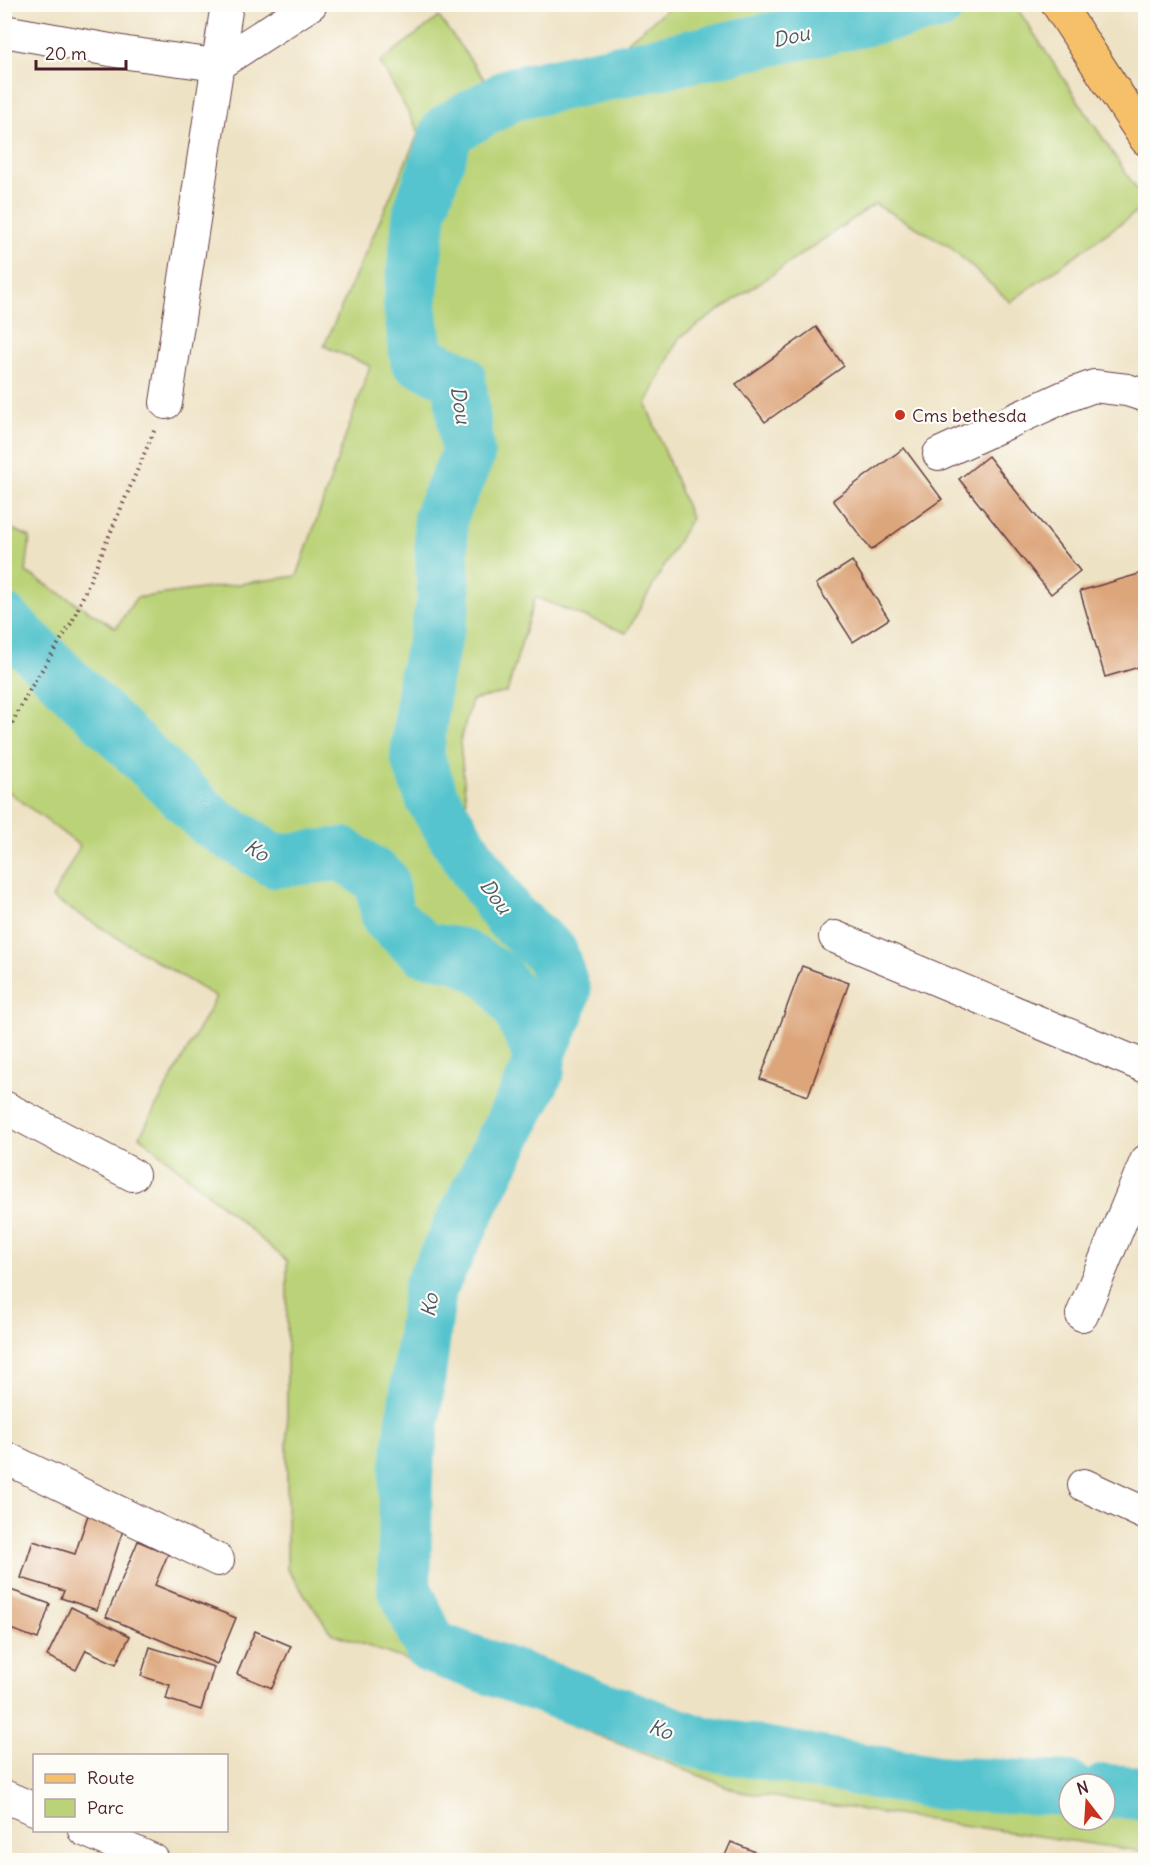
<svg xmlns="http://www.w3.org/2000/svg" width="1150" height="1865" font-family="Delius,sans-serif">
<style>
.green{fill:#bbd378;stroke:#827952;stroke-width:1.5}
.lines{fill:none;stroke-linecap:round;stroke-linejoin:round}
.river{stroke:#57c4ce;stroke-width:54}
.building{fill:#dda57a}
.minor-casing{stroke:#633c42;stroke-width:34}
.major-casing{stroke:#633c42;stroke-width:35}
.path{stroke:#633c42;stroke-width:4;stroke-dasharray:1.5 4.5;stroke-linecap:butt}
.minor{stroke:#fff;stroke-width:32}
.major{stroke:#f6c06b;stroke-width:33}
.poi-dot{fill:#c8321e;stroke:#fdfcf7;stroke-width:2}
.labels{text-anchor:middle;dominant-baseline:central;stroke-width:4.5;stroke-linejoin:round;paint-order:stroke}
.poi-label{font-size:18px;fill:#4a1f2b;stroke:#fdfcf7;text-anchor:start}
.water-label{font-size:20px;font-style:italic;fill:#4f5964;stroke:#fdfcf7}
</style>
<rect width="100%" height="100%" fill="#fdfcf7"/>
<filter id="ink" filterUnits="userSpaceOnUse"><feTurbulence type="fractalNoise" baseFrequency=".0167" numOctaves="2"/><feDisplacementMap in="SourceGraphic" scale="12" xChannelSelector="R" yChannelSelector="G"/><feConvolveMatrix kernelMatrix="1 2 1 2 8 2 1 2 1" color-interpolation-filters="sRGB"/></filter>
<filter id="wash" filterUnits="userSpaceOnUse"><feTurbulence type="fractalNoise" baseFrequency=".008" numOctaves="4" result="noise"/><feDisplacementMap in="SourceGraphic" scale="24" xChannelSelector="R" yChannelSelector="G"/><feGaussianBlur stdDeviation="1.35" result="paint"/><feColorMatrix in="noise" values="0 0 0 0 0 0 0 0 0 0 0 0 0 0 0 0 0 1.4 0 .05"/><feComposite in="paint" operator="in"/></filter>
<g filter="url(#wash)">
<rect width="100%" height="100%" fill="#eee2c4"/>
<path class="green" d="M 672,5 L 1015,5 L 1145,202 L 1145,206 L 1010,302 L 949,246 L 875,204 L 679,338 L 646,404 L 691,518 L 626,633 L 535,597 L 507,692 L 472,700 L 460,742 L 472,863 L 509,916 L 551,953 L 564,992 L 558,1012 L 539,1053 L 538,1070 L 430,1288 L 406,1475 L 404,1588 L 431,1647 L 698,1742 L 938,1783 L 1069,1789 L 1069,1820 L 1105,1820 L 1105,1791 L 1145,1793 L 1145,1852 L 741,1792 L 420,1665 L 331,1633 L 287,1569 L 287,1261 L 140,1136 L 216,997 L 52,898 L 80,846 L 5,789 L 5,526 L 30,537 L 26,572 L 116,628 L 136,598 L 297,576 L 370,366 L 324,346 L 419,132 L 380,62 L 439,17 L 490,87 L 616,51 Z"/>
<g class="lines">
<g class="river">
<path d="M 4,621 L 210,821 L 275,861 L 343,854 L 381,880 L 388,917 L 424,949 L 461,955 L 497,977 L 519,1008 L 539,1053 L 538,1070 L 430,1288 L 406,1475 L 404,1588 L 431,1647 L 698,1742 L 938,1783 L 1069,1789"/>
<path d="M 539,1053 L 558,1012 L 564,992 L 551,953 L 509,916 L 472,863 L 433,800 L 417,756 L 425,679 L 444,602 L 440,518 L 468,455 L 459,378 L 417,359 L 410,306 L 420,211 L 448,130 L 512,94 L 938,4"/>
<path d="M 1105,1791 L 1146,1793"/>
</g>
</g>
<g id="blocks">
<g class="building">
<path d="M 816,327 L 844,366 L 765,422 L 736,384 Z"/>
<path d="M 904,448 L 942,499 L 871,550 L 833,500 Z"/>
<path d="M 988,456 L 1080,571 L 1051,594 L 959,479 Z"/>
<path d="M 852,561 L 889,619 L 853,642 L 816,584 Z"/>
<path d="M 1146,572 L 1146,665 L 1105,677 L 1080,591 Z"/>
<path d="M 802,966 L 849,983 L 808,1096 L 760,1079 Z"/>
<path d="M 88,1515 L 124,1527 L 97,1610 L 61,1598 L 64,1591 L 21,1578 L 33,1541 L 75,1554 Z"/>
<path d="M 138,1541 L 168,1554 L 155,1585 L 236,1618 L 217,1664 L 106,1617 Z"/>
<path d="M 5,1588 L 50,1604 L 38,1639 L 5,1627 Z"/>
<path d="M 71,1607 L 130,1636 L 116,1664 L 86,1650 L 76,1670 L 47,1656 Z"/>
<path d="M 255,1631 L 291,1646 L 272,1688 L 237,1674 Z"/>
<path d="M 150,1647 L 214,1667 L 201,1710 L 166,1699 L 170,1685 L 141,1676 Z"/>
<path d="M 731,1842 L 775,1860 L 723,1860 Z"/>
</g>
</g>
</g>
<g filter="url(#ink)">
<use href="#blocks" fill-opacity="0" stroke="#633c42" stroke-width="1.5"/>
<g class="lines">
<defs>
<g id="minor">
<path d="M 4,31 L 127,53 L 217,65 L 311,4"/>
<path d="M 166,403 L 227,4"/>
<path d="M 939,454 L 1064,397 L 1094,386 L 1127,390 L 1146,396"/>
<path d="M 835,937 L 1146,1067"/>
<path d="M 4,1107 L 133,1175"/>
<path d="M 1082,1315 L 1146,1161"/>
<path d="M 4,1457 L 218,1560"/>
<path d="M 1084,1485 L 1146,1514"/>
<path d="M 4,1796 L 34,1809"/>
<path d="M 84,1830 L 153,1860"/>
</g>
<path id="major" d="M 1058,4 L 1146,139"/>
</defs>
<use href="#minor" class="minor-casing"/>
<use href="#major" class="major-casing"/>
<path class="path" d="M 4,739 L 30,689 L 72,622 L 155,429"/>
<use href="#minor" class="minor"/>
<use href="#major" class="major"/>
</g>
</g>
<circle class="poi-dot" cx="900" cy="415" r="6"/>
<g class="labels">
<g class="poi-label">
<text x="912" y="415">Cms bethesda</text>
</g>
<g class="water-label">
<text transform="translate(791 36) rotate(-12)">Dou</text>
<text transform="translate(461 405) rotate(81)">Dou</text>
<text transform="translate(257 850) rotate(32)">Ko</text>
<text transform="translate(496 896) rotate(54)">Dou</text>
<text transform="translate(429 1305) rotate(-81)">Ko</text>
<text transform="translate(661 1729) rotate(20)">Ko</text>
</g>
</g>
<rect width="1150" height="1865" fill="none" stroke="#fdfcf7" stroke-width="24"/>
<rect x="33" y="1754" width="195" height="78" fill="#fdfcf7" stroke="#b5a4a5" stroke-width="1.5"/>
<rect x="45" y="1774" width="30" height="9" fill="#f6c06b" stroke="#b5a4a5" stroke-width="1.5"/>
<text x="87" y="1784" font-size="18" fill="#4a1f2b">Route</text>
<rect x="45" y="1799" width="30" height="18" fill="#bbd378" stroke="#b5a4a5" stroke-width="1.5"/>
<text x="87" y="1814" font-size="18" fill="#4a1f2b">Parc</text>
<g transform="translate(1087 1802) rotate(343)"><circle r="28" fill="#fdfcf7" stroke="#b5a4a5" stroke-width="1.5"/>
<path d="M0-4.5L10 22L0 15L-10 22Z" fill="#c8321e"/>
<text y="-9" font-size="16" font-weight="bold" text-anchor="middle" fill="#4a1f2b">N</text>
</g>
<path d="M36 60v9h90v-9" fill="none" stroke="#4a1f2b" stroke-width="3"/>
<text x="45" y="60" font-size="18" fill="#4a1f2b" stroke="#fdfcf7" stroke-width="4.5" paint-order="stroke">20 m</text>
</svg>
